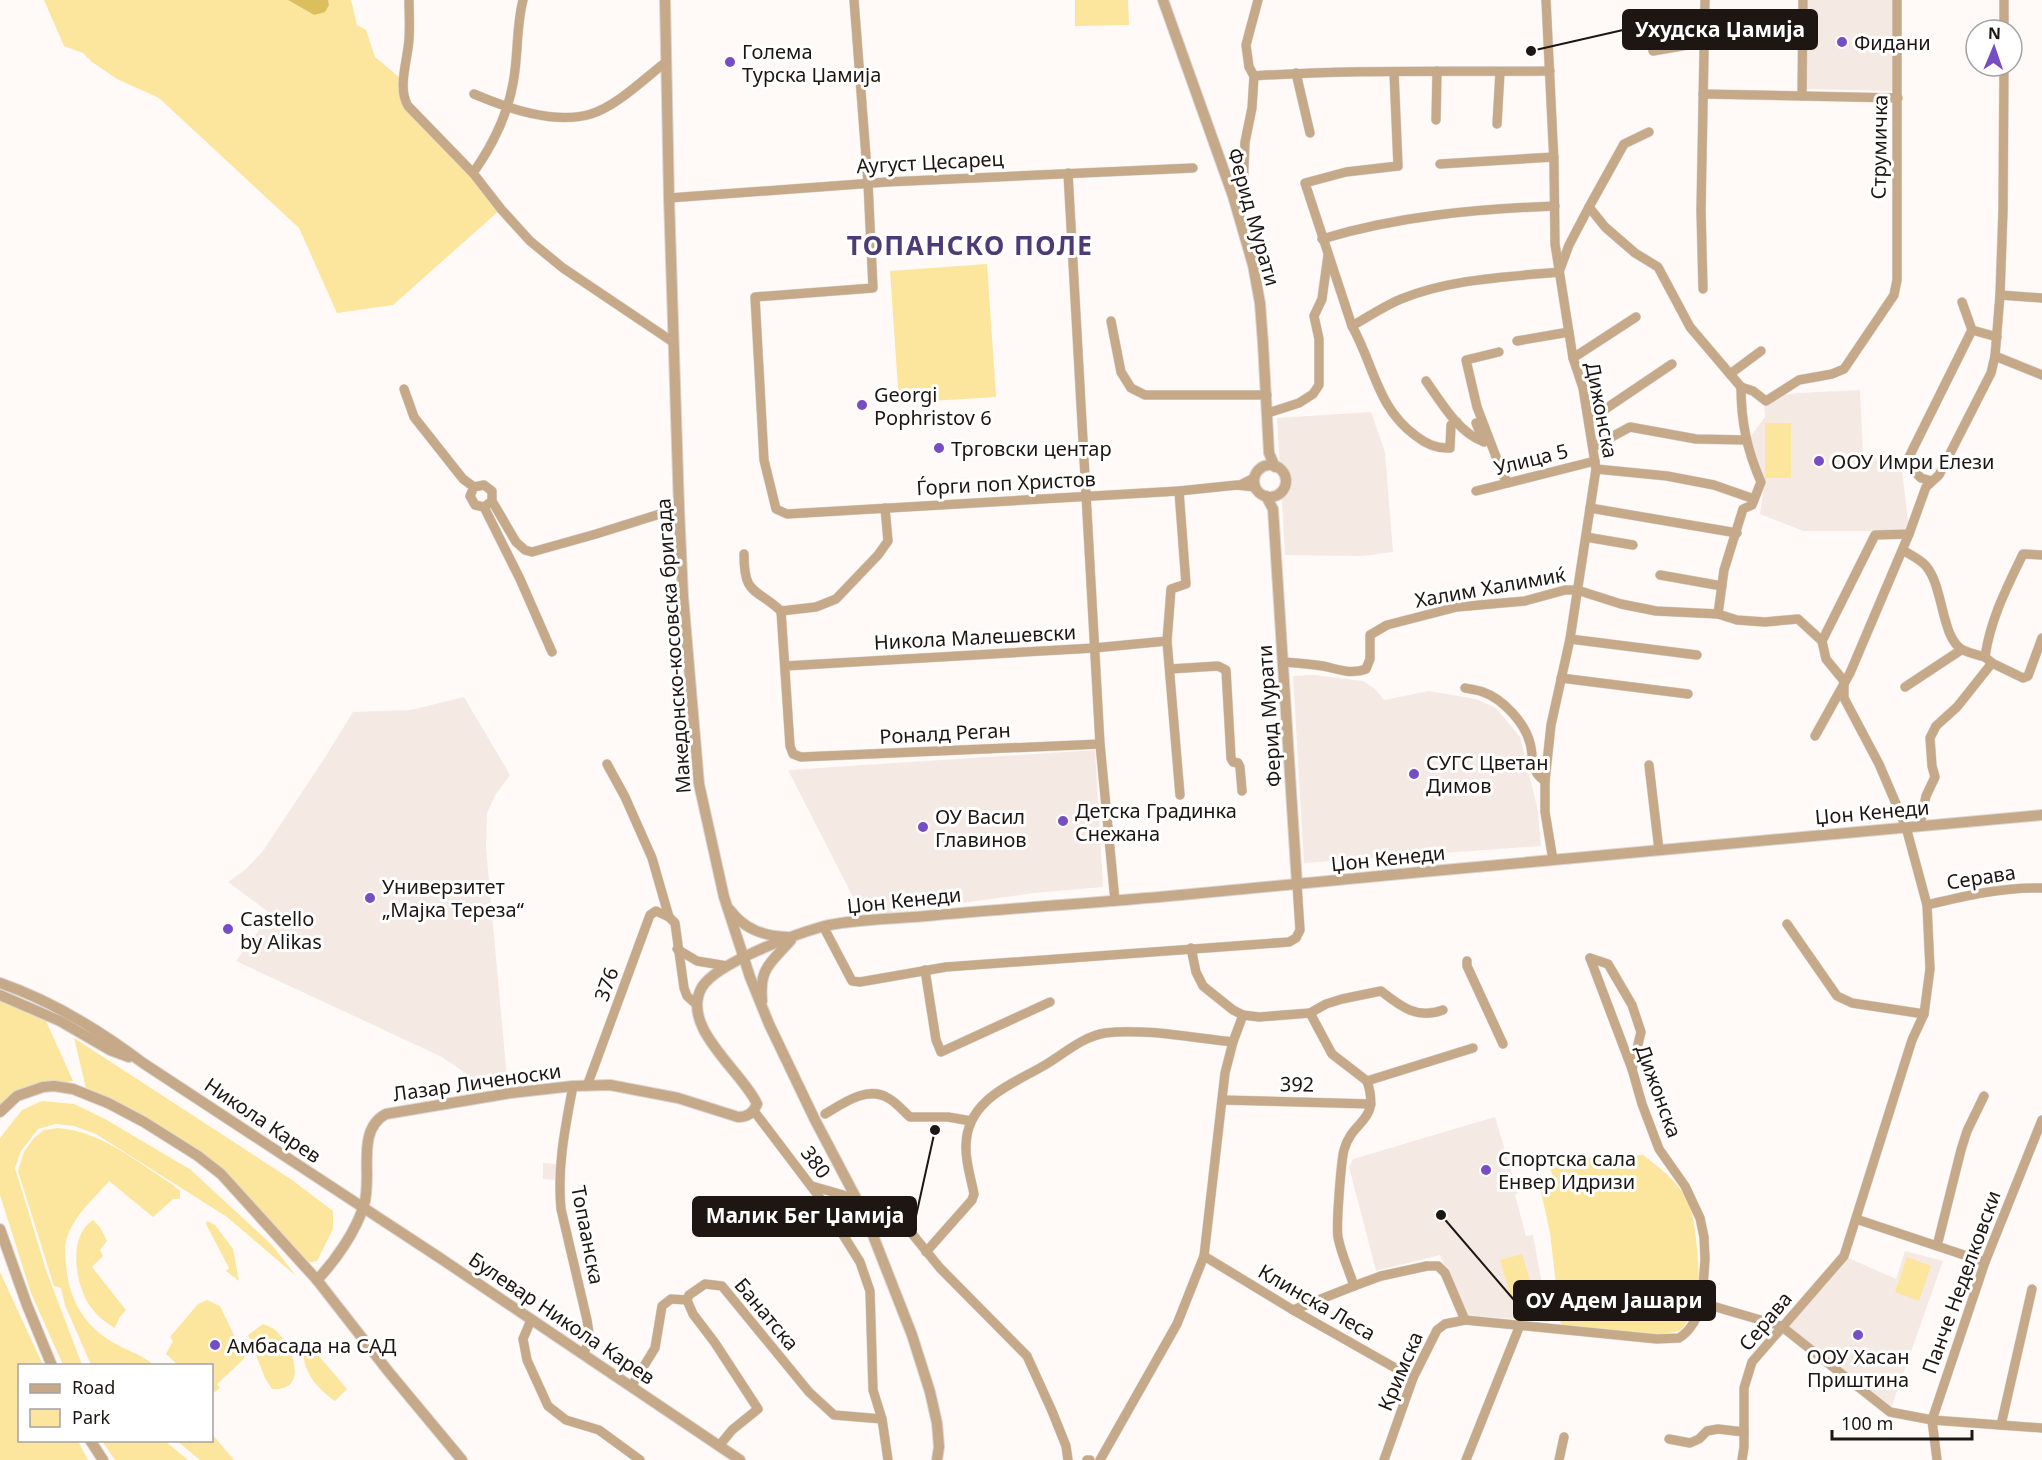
<svg xmlns="http://www.w3.org/2000/svg" width="2042" height="1460" font-family="'Noto Sans',sans-serif">
<style>
.built{fill:#f5e9e3}
.green{fill:#fce69e}
.forest{fill:#dbbf5c}
.lines{fill:none;stroke-linecap:round;stroke-linejoin:round}
.minor-casing{stroke:#dbd6d3;stroke-width:10}
.tertiary-casing{stroke:#dbd6d3;stroke-width:12}
.minor{stroke:#c5a988;stroke-width:9}
.tertiary{stroke:#c5a988;stroke-width:10}
.poi-dot{fill:#764dc5;stroke:#fff;stroke-width:2}
.labels{text-anchor:middle;dominant-baseline:central;stroke-width:6;stroke-linejoin:round;paint-order:stroke}
.poi-label{font-size:20px;fill:#1d1612;stroke:#fff;text-anchor:start}
.street-label{font-size:20px;fill:#1d1612;stroke:#fff}
.district-label{font-size:26px;font-weight:bold;letter-spacing:1.5px;fill:#4d3b78;stroke:#fff}
.leader{fill:none;stroke:#1d1612;stroke-width:2}
.callout-dot{fill:#1d1612;stroke:#fff;stroke-width:2}
.callout{fill:#1d1612;stroke:#1d1612;stroke-width:2}
.callout-label{font-size:21px;text-anchor:middle;font-weight:bold;fill:#fff}
</style>
<rect width="100%" height="100%" fill="#fffaf8"/>
<g class="built">
<path d="M 1804,0 L 1892,0 L 1892,91 L 1804,89 Z"/>
<path d="M 1860,390 L 1863,453 L 1902,469 L 1909,531 L 1803,531 L 1760,514 L 1765,480 L 1748,440 L 1765,417 L 1764,404 L 1777,396 L 1798,393 Z"/>
<path d="M 1371,412 L 1385,452 L 1393,552 L 1363,556 L 1285,555 L 1277,418 Z"/>
<path d="M 1314,675 L 1363,681 L 1375,689 L 1384,700 L 1429,691 L 1476,699 L 1496,708 L 1520,737 L 1538,811 L 1541,846 L 1304,863 L 1293,676 Z"/>
<path d="M 464,697 L 510,775 L 496,794 L 487,813 L 486,848 L 507,1078 L 480,1083 L 442,1057 L 236,961 L 271,914 L 228,882 L 246,869 L 263,851 L 322,762 L 353,712 L 411,710 Z"/>
<path d="M 1095,750 L 1103,887 L 1034,893 L 860,917 L 854,899 L 788,770 Z"/>
<path d="M 1495,1117 L 1518,1193 L 1515,1195 L 1526,1236 L 1533,1235 L 1549,1322 L 1466,1315 L 1440,1255 L 1376,1271 L 1349,1167 L 1353,1159 Z"/>
<path d="M 543,1163 L 556,1164 L 557,1180 L 543,1179 Z"/>
<path d="M 1905,1251 L 1943,1261 L 1890,1411 L 1827,1360 L 1789,1326 L 1820,1291 L 1844,1256 L 1896,1279 Z"/>
</g>
<g class="green">
<path d="M 44,0 L 288,0 L 314,15 L 329,5 L 328,0 L 351,0 L 357,25 L 366,30 L 375,57 L 404,81 L 403,96 L 501,209 L 393,305 L 337,313 L 299,228 L 159,98 L 117,79 L 92,62 L 83,53 L 64,46 Z"/>
<path d="M 1075,0 L 1128,0 L 1129,25 L 1075,26 Z"/>
<path d="M 987,264 L 996,397 L 899,403 L 890,271 Z"/>
<rect x="1765" y="423" width="26" height="55"/>
<path d="M 0,999 L 46,1021 L 73,1081 L 19,1090 L 0,1113 Z"/>
<path d="M 74,1038 L 292,1180 L 333,1211 L 333,1229 L 317,1261 L 306,1263 L 186,1142 L 86,1088 Z"/>
<path d="M 42,1101 L 74,1104 L 105,1119 L 191,1170 L 272,1245 L 296,1276 L 227,1217 L 96,1134 L 74,1126 L 56,1124 L 38,1129 L 21,1151 L 15,1168 L 46,1270 L 82,1365 L 63,1365 L 31,1293 L 0,1195 L 0,1138 L 22,1110 Z"/>
<path d="M 58,1128 C 101,1131 137,1162 173,1185 L 180,1191 L 180,1199 L 173,1199 L 153,1217 L 109,1181 C 95,1197 78,1212 69,1232 C 64,1243 65,1252 66,1264 C 68,1294 80,1320 106,1338 C 121,1349 140,1353 154,1365 L 91,1365 L 65,1305 L 61,1288 L 54,1286 L 18,1171 L 24,1152 L 34,1138 L 44,1130 Z"/>
<path d="M 1643,1155 C 1660,1168 1682,1185 1690,1206 C 1696,1223 1703,1292 1696,1308 C 1693,1316 1685,1324 1680,1331 L 1657,1335 L 1561,1327 L 1550,1233 L 1540,1187 L 1554,1182 L 1548,1159 Z"/>
<path d="M 93,1220 L 100,1227 L 107,1241 L 100,1250 L 103,1256 L 92,1267 L 126,1310 L 119,1318 L 115,1328 C 104,1322 95,1314 88,1303 C 75,1281 68,1236 93,1220 Z"/>
<path d="M 207,1221 L 215,1225 L 233,1249 L 239,1281 L 226,1271 L 229,1268 L 206,1224 Z"/>
<path d="M 1522,1254 L 1534,1293 L 1512,1300 L 1500,1260 Z"/>
<path d="M 1907,1257 L 1931,1266 L 1919,1301 L 1895,1292 Z"/>
<path d="M 0,1272 L 43,1365 L 20,1366 L 20,1440 L 78,1441 L 88,1460 L 0,1460 Z"/>
<path d="M 207,1300 L 220,1306 L 245,1358 L 217,1384 L 220,1388 L 212,1394 L 212,1366 L 178,1365 L 166,1354 L 173,1341 L 170,1337 L 198,1304 Z"/>
<path d="M 263,1324 C 267,1326 272,1327 275,1330 C 293,1345 310,1392 272,1389 L 265,1378 L 248,1335 Z"/>
<path d="M 307,1342 L 347,1389 L 335,1401 C 316,1388 296,1365 307,1342 Z"/>
<path d="M 212,1434 L 234,1460 L 200,1460 L 177,1441 L 212,1440 Z"/>
<path d="M 102,1441 L 165,1441 L 188,1460 L 115,1460 Z"/>
</g>
<path class="forest" d="M 288,0 L 328,0 L 329,5 L 325,12 L 314,15 Z"/>
<g class="lines">
<defs>
<g id="minor">
<path d="M 409,0 C 409,13 410,26 409,39 C 408,59 397,88 408,106 L 473,173 L 501,209 L 530,241 L 563,268 L 673,342"/>
<path d="M 854,0 L 868,183 L 873,288 L 755,297 L 764,460 L 776,509 L 787,514 L 1179,491 L 1237,485 L 1254,487"/>
<path d="M 1546,0 L 1554,163 L 1555,244 L 1573,358 L 1583,388 L 1596,469 L 1570,639 L 1551,725 L 1545,781 L 1545,812 L 1553,860"/>
<path d="M 2004,30 L 2004,0"/>
<path d="M 1653,51 L 1705,42"/>
<path d="M 2004,66 L 2003,211 L 2000,295 L 2042,298"/>
<path d="M 1394,72 L 1398,166 L 1346,172 L 1305,183 L 1352,326 C 1374,365 1377,408 1416,436 C 1426,444 1437,449 1450,448 L 1451,425 L 1457,422"/>
<path d="M 1296,73 L 1310,133"/>
<path d="M 1254,76 C 1352,69 1451,72 1550,71"/>
<path d="M 474,94 C 507,108 554,125 591,114 C 617,106 645,78 666,62"/>
<path d="M 1703,94 L 1898,98"/>
<path d="M 1802,96 L 1803,0"/>
<path d="M 1436,120 L 1437,71"/>
<path d="M 1497,124 L 1500,72"/>
<path d="M 1440,164 L 1554,157"/>
<path d="M 473,173 C 495,142 511,108 515,70 C 518,46 517,23 523,0"/>
<path d="M 1068,173 L 1100,744 L 1115,901"/>
<path d="M 1233,196 L 1243,190 L 1245,142 L 1252,108 L 1254,76 L 1249,67 L 1246,45 L 1258,0"/>
<path d="M 669,198 L 887,182 L 1193,168"/>
<path d="M 1589,207 L 1605,227 L 1635,253 L 1658,267 L 1690,327 L 1741,387"/>
<path d="M 1322,239 C 1398,216 1476,209 1555,206"/>
<path d="M 1703,289 L 1701,210 L 1705,0"/>
<path d="M 1962,302 L 1972,330 L 1997,337"/>
<path d="M 1111,321 L 1121,372 L 1131,388 L 1145,395 L 1267,395"/>
<path d="M 1352,326 C 1368,317 1384,306 1401,299 C 1450,279 1506,277 1559,272 L 1569,245 L 1589,207 L 1624,144 L 1649,132"/>
<path d="M 1517,341 L 1569,332"/>
<path d="M 1499,352 L 1466,360 L 1477,407 L 1503,475 L 1508,483"/>
<path d="M 1995,356 L 2042,375"/>
<path d="M 1573,358 L 1636,317"/>
<path d="M 1730,374 L 1761,351"/>
<path d="M 1426,381 C 1441,402 1458,432 1482,441"/>
<path d="M 1741,387 L 1753,391 L 1766,401 L 1799,380 L 1832,374 L 1844,369 L 1894,295 L 1897,280 L 1897,0"/>
<path d="M 404,389 L 414,417 L 463,479 L 474,487"/>
<path d="M 1268,413 L 1299,403 L 1313,394 L 1319,385 L 1319,339 L 1314,316 L 1322,299 L 1328,255"/>
<path d="M 1589,420 L 1672,364"/>
<path d="M 1476,423 L 1484,442"/>
<path d="M 1593,447 L 1630,427 L 1696,439 L 1745,440"/>
<path d="M 1596,469 L 1667,476 L 1714,485 L 1754,499"/>
<path d="M 1932,481 L 1921,478 L 1906,463 L 1972,330"/>
<path d="M 1240,485 L 1254,478"/>
<path d="M 1179,491 L 1186,584 L 1171,589 L 1167,641 L 1180,795"/>
<path d="M 1476,491 L 1595,461"/>
<path d="M 492,501 L 484,507 L 475,505 L 470,496 L 474,487 L 484,485 L 492,491 L 492,501 L 516,542 L 525,550 L 532,552 L 596,534 L 679,508"/>
<path d="M 484,507 L 520,579 L 552,652"/>
<path d="M 1590,508 L 1737,533"/>
<path d="M 1586,537 L 1633,545"/>
<path d="M 1903,550 C 1910,555 1920,559 1926,566 C 1944,587 1941,639 1963,650 C 1969,653 1978,655 1985,657"/>
<path d="M 744,554 C 744,596 755,587 781,611 L 816,607 L 836,599 L 878,555 L 888,541 L 885,508"/>
<path d="M 1660,575 L 1722,586"/>
<path d="M 781,611 L 790,746 L 793,754 L 801,757 L 1100,744"/>
<path d="M 1718,614 L 1724,570 L 1743,509 L 1752,505 L 1761,482 C 1747,450 1741,422 1741,387"/>
<path d="M 1570,639 L 1697,655"/>
<path d="M 1822,641 L 1875,535 L 1909,534"/>
<path d="M 1284,662 C 1297,663 1310,664 1323,666 C 1338,669 1351,675 1366,669 L 1370,659 L 1370,635 L 1387,625 L 1457,607 L 1525,601 L 1565,590 L 1577,590 L 1621,604 L 1656,611 L 1718,614 L 1737,620 L 1765,622 L 1798,619 L 1822,641 L 1826,659 L 1844,681"/>
<path d="M 1992,663 L 2023,678 L 2028,676 L 2042,638"/>
<path d="M 785,666 L 1094,648 L 1167,641"/>
<path d="M 1170,669 L 1218,666 L 1226,670 L 1231,758 L 1233,762 L 1238,763 L 1240,767 L 1242,791"/>
<path d="M 1561,678 L 1688,694"/>
<path d="M 1905,687 L 1961,650"/>
<path d="M 1465,688 C 1471,689 1478,690 1483,692 C 1503,699 1525,723 1530,743 C 1534,758 1530,772 1545,781"/>
<path d="M 1815,736 L 1850,673 L 1909,534 L 1926,487 L 1939,475 L 1991,373 L 1995,356 L 2000,295"/>
<path d="M 607,764 L 625,797 L 652,858 L 669,917 L 675,923 L 684,988 L 687,996 L 697,1005"/>
<path d="M 1649,765 L 1659,850"/>
<path d="M 1920,825 L 1926,796 L 1935,777 L 1932,766 L 1930,738 L 1936,726 L 1957,707 L 1992,663 L 1985,657 C 1990,620 2007,587 2023,554 L 2042,555"/>
<path d="M 1927,905 C 1965,896 2002,887 2042,888"/>
<path d="M 1787,924 L 1837,996 L 1852,1003 L 1924,1014"/>
<path d="M 823,926 L 852,981 L 860,982 L 946,967 L 1289,942 L 1296,938 L 1300,930 L 1297,884"/>
<path d="M 1191,948 L 1196,972 L 1203,986 L 1233,1010 L 1243,1015 L 1259,1017 L 1310,1013 L 1326,1004 L 1342,999 L 1381,991 C 1400,1006 1417,1020 1443,1010"/>
<path d="M 677,949 L 697,961 L 727,966"/>
<path d="M 1590,958 L 1608,964 L 1632,1005 L 1641,1032 L 1632,1069"/>
<path d="M 1467,961 L 1467,966 L 1503,1044"/>
<path d="M 925,970 L 936,1040 L 941,1052 L 1050,1002"/>
<path d="M 1310,1013 L 1332,1054 L 1367,1081"/>
<path d="M 573,1086 C 565,1128 557,1167 561,1209 L 587,1320 L 590,1340 L 583,1354"/>
<path d="M 587,1086 L 650,915 L 656,911 L 669,917"/>
<path d="M 1222,1100 L 1371,1104"/>
<path d="M 754,1111 L 820,1198 L 860,1262 L 870,1291 L 873,1390 L 882,1419 L 888,1460"/>
<path d="M 825,1114 C 842,1104 867,1085 888,1098 C 896,1102 903,1111 910,1117 L 948,1117 L 971,1121"/>
<path d="M 812,1186 L 857,1199"/>
<path d="M 865,1215 L 882,1211 L 900,1219 L 940,1268 L 1027,1356 L 1052,1411 L 1066,1446 L 1068,1460"/>
<path d="M 1856,1219 L 1985,1262"/>
<path d="M 1937,1246 L 1961,1150 L 1967,1131 L 1984,1096"/>
<path d="M 926,1252 L 972,1200 L 974,1194 C 971,1178 965,1161 966,1145 C 967,1099 1013,1084 1045,1065 C 1065,1053 1082,1037 1105,1033 C 1145,1028 1193,1038 1233,1042"/>
<path d="M 1204,1256 L 1293,1310 L 1413,1378"/>
<path d="M 1702,1303 L 1781,1326 L 1890,1412 L 1932,1420 L 2042,1428"/>
<path d="M 1293,1310 L 1354,1286"/>
<path d="M 531,1320 L 523,1339 L 527,1360 L 548,1406 L 566,1420 L 599,1430 L 640,1460"/>
<path d="M 1465,1320 L 1445,1273 L 1438,1266 L 1427,1266 L 1381,1276 L 1354,1286 C 1349,1270 1341,1254 1338,1237 C 1336,1226 1341,1162 1344,1150 C 1352,1119 1381,1123 1367,1081 L 1473,1048"/>
<path d="M 631,1387 L 655,1348 L 662,1306 L 671,1299 L 687,1300"/>
<path d="M 2001,1425 L 2032,1289"/>
<path d="M 1669,1439 L 1690,1443 L 1699,1439 L 1707,1431 L 1718,1429 L 1744,1432"/>
<path d="M 719,1446 L 732,1430 L 758,1409 L 715,1343 L 693,1314 L 687,1300 L 689,1295 L 705,1284 L 722,1286 L 809,1392 L 834,1415 L 882,1419"/>
<path d="M 1087,1460 L 1090,1460"/>
<path d="M 1100,1460 L 1177,1324 L 1204,1256 L 1225,1073 L 1233,1042 L 1243,1015"/>
<path d="M 1384,1460 L 1413,1378 L 1437,1330 L 1445,1324 L 1465,1320 L 1657,1339 L 1679,1338 C 1692,1330 1697,1317 1702,1303 L 1705,1259 L 1704,1237 L 1700,1218 L 1685,1186 L 1659,1149 L 1642,1104 L 1632,1069 L 1590,958"/>
<path d="M 1466,1460 L 1520,1325"/>
<path d="M 1559,1460 L 1564,1437"/>
<path d="M 1742,1460 L 1744,1447 L 1744,1388 L 1752,1362 L 1844,1256 L 1912,1040 L 1924,1014 L 1930,969 L 1927,905 L 1906,827 L 1879,764 L 1844,698 L 1844,681"/>
<path d="M 1937,1460 L 1932,1420 L 1985,1262 L 2042,1120"/>
</g>
<g id="tertiary">
<path d="M 665,0 L 669,198 L 679,508 L 683,596 L 699,784 L 724,897 L 750,977 L 769,1024 L 815,1120 L 865,1215 L 912,1335 L 930,1392 L 937,1423 L 939,1447 L 937,1460"/>
<path d="M 1163,0 L 1233,196 L 1253,265 L 1260,303 L 1263,343 L 1269,453 L 1275,467"/>
<circle cx="1270" cy="481" r="16"/>
<path d="M 1266,496 L 1273,509 L 1297,884"/>
<path d="M 730,910 C 744,929 763,936 787,937"/>
<path d="M 0,983 C 52,1001 98,1029 143,1063 L 440,1258 L 740,1460"/>
<path d="M 0,995 L 60,1021 L 110,1050 L 129,1057"/>
<path d="M 762,1001 C 759,967 771,963 791,940"/>
<path d="M 0,1112 L 17,1096 L 43,1087 L 54,1086 L 73,1089 L 108,1103 L 144,1122 L 198,1156 L 221,1174 L 317,1280 L 388,1371 L 462,1460"/>
<path d="M 0,1229 L 27,1305 L 52,1366"/>
<path d="M 317,1280 C 336,1260 356,1231 364,1205 C 373,1177 355,1130 386,1114 L 511,1093 L 573,1086 L 610,1085 L 678,1098 L 738,1117 C 748,1117 753,1113 757,1104 C 743,1072 679,1027 702,987 C 717,963 793,935 821,927 C 851,919 895,919 926,916 C 1011,908 1096,903 1181,895 C 1468,868 1755,839 2042,815"/>
<path d="M 90,1440 L 103,1460"/>
</g>
</defs>
<use href="#minor" class="minor-casing"/>
<use href="#tertiary" class="tertiary-casing"/>
<use href="#minor" class="minor"/>
<use href="#tertiary" class="tertiary"/>
</g>
<g class="poi-dot">
<circle cx="1842" cy="42" r="6"/>
<circle cx="730" cy="62" r="6"/>
<circle cx="862" cy="405" r="6"/>
<circle cx="939" cy="448" r="6"/>
<circle cx="1819" cy="461" r="6"/>
<circle cx="1414" cy="774" r="6"/>
<circle cx="1063" cy="821" r="6"/>
<circle cx="923" cy="827" r="6"/>
<circle cx="370" cy="898" r="6"/>
<circle cx="228" cy="929" r="6"/>
<circle cx="1486" cy="1170" r="6"/>
<circle cx="1858" cy="1335" r="6"/>
<circle cx="215" cy="1345" r="6"/>
</g>
<g class="labels">
<g class="poi-label">
<text x="1854" y="42">Фидани</text>
<text x="742" y="51">Голема<tspan x="742" dy="23">Турска Џамија</tspan></text>
<text x="874" y="394">Georgi<tspan x="874" dy="23">Pophristov 6</tspan></text>
<text x="951" y="448">Трговски центар</text>
<text x="1831" y="461">ООУ Имри Елези</text>
<text x="1426" y="762">СУГС Цветан<tspan x="1426" dy="23">Димов</tspan></text>
<text x="1075" y="810">Детска Градинка<tspan x="1075" dy="23">Снежана</tspan></text>
<text x="935" y="816">ОУ Васил<tspan x="935" dy="23">Главинов</tspan></text>
<text x="382" y="886">Универзитет<tspan x="382" dy="23">„Мајка Тереза“</tspan></text>
<text x="240" y="918">Castello<tspan x="240" dy="23">by Alikas</tspan></text>
<text x="1498" y="1158">Спортска сала<tspan x="1498" dy="23">Енвер Идризи</tspan></text>
<text x="227" y="1345">Амбасада на САД</text>
<text x="1858" y="1356" text-anchor="middle">ООУ Хасан<tspan x="1858" dy="23">Приштина</tspan></text>
</g>
<g class="street-label">
<text transform="translate(1879 147) rotate(-89)">Струмичка</text>
<text transform="translate(930 162) rotate(-3)">Аугуст Цесарец</text>
<text transform="translate(1254 217) rotate(74)">Ферид Мурати</text>
<text transform="translate(1602 410) rotate(79)">Дижонска</text>
<text transform="translate(1531 459) rotate(-14)">Улица 5</text>
<text transform="translate(1006 483) rotate(-3)">Ѓорги поп Христов</text>
<text transform="translate(1490 587) rotate(-10)">Халим Халимиќ</text>
<text transform="translate(975 637) rotate(-3)">Никола Малешевски</text>
<text transform="translate(673 646) rotate(-94)">Македонско-косовска бригада</text>
<text transform="translate(1269 716) rotate(-94)">Ферид Мурати</text>
<text transform="translate(945 733) rotate(-3)">Роналд Реган</text>
<text transform="translate(1872 812) rotate(-5)">Џон Кенеди</text>
<text transform="translate(1388 858) rotate(-6)">Џон Кенеди</text>
<text transform="translate(1981 877) rotate(-9)">Серава</text>
<text transform="translate(904 900) rotate(-6)">Џон Кенеди</text>
<text transform="translate(606 984) rotate(-70)">376</text>
<text transform="translate(477 1082) rotate(-8)">Лазар Личеноски</text>
<text transform="translate(1297 1084) rotate(1)">392</text>
<text transform="translate(1659 1091) rotate(70)">Дижонска</text>
<text transform="translate(263 1120) rotate(34)">Никола Карев</text>
<text transform="translate(816 1162) rotate(53)">380</text>
<text transform="translate(588 1235) rotate(79)">Топаанска</text>
<text transform="translate(1961 1282) rotate(-70)">Панче Неделковски</text>
<text transform="translate(1317 1302) rotate(30)">Клинска Леса</text>
<text transform="translate(767 1314) rotate(50)">Банатска</text>
<text transform="translate(562 1318) rotate(34)">Булевар Никола Карев</text>
<text transform="translate(1765 1321) rotate(-50)">Серава</text>
<text transform="translate(1400 1371) rotate(-67)">Кримска</text>
</g>
<g class="district-label">
<text x="970" y="245">ТОПАНСКО ПОЛЕ</text>
</g>
</g>
<path class="leader" d="M1531 51L1623 30M935 1130L916 1216M1441 1215L1514 1300"/>
<g class="callout-dot">
<circle cx="1531" cy="51" r="6"/>
<circle cx="935" cy="1130" r="6"/>
<circle cx="1441" cy="1215" r="6"/>
</g>
<g class="callout">
<rect x="1623" y="10" width="194" height="39" rx="6"/>
<rect x="693" y="1197" width="223" height="39" rx="6"/>
<rect x="1514" y="1281" width="201" height="39" rx="6"/>
</g>
<g class="callout-label">
<text x="1720" y="37">Ухудска Џамија</text>
<text x="805" y="1223">Малик Бег Џамија</text>
<text x="1614" y="1308">ОУ Адем Јашари</text>
</g>
<rect x="18" y="1364" width="195" height="78" fill="#ffffff" stroke="#a5a2a0" stroke-width="1.5"/>
<rect x="30" y="1384" width="30" height="9" fill="#c5a988" stroke="#a5a2a0" stroke-width="1.5"/>
<text x="72" y="1394" font-size="18" fill="#1d1612">Road</text>
<rect x="30" y="1409" width="30" height="18" fill="#fce69e" stroke="#a5a2a0" stroke-width="1.5"/>
<text x="72" y="1424" font-size="18" fill="#1d1612">Park</text>
<g transform="translate(1994 48) rotate(2)"><circle r="28" fill="#ffffff" stroke="#a5a2a0" stroke-width="1.5"/>
<path d="M0-4.5L10 22L0 15L-10 22Z" fill="#764dc5"/>
<text y="-9" font-size="16" font-weight="bold" text-anchor="middle" fill="#1d1612">N</text>
</g>
<path d="M1832 1430v9h140v-9" fill="none" stroke="#1d1612" stroke-width="3"/>
<text x="1841" y="1430" font-size="18" fill="#1d1612" stroke="#ffffff" stroke-width="4.5" paint-order="stroke">100 m</text>
</svg>
